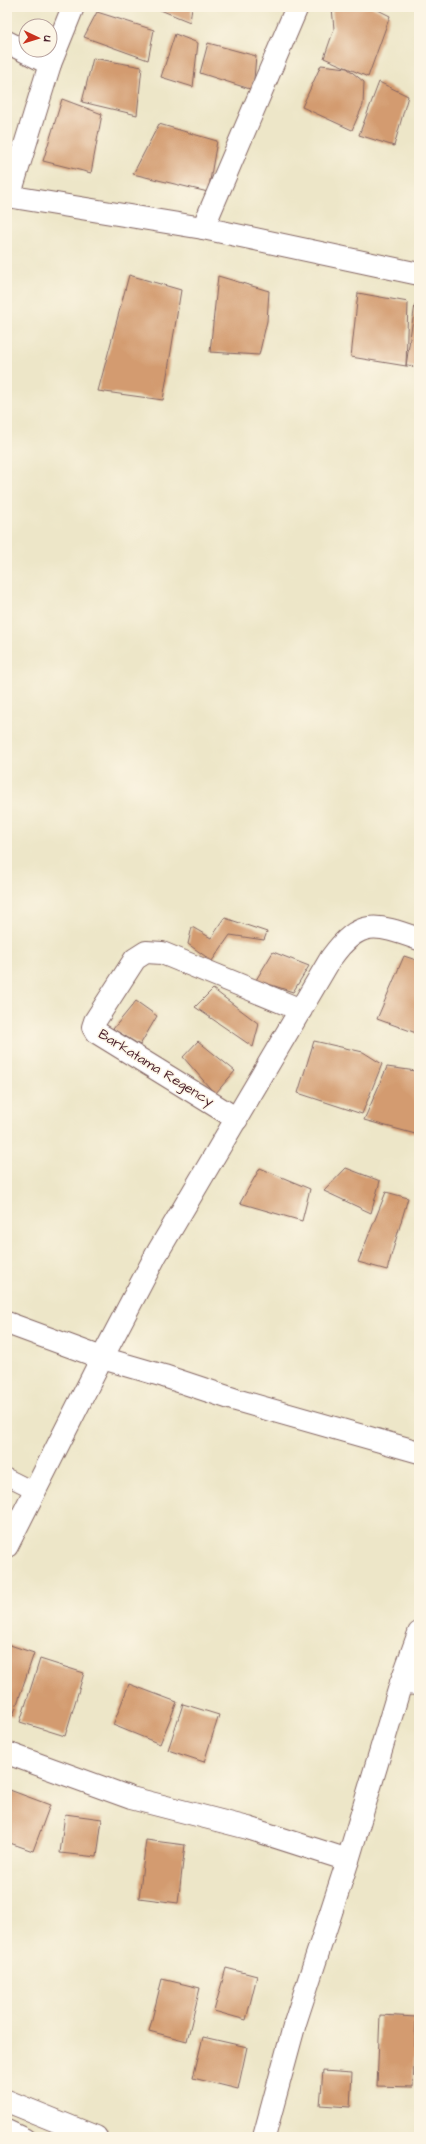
<svg xmlns="http://www.w3.org/2000/svg" width="426" height="2144" font-family="'Architects Daughter',sans-serif">
<style>
.building{fill:#d39b70}
.lines{fill:none;stroke-linecap:round;stroke-linejoin:round}
.service-casing{stroke:#836562;stroke-width:18}
.minor-casing{stroke:#836562;stroke-width:24}
.tertiary-casing{stroke:#836562;stroke-width:24}
.service{stroke:#fff;stroke-width:16}
.minor{stroke:#fff;stroke-width:22}
.tertiary{stroke:#fff;stroke-width:22}
.labels{text-anchor:middle;dominant-baseline:central;stroke-width:3;stroke-linejoin:round;paint-order:stroke}
.street-label{font-size:14px;fill:#4a1f2b;stroke:#fcf5e5}
</style>
<rect width="100%" height="100%" fill="#fcf5e5"/>
<filter id="ink" filterUnits="userSpaceOnUse"><feTurbulence type="fractalNoise" baseFrequency=".025" numOctaves="2"/><feDisplacementMap in="SourceGraphic" scale="8" xChannelSelector="R" yChannelSelector="G"/><feConvolveMatrix kernelMatrix="1 2 1 2 8 2 1 2 1" color-interpolation-filters="sRGB"/></filter>
<filter id="wash" filterUnits="userSpaceOnUse"><feTurbulence type="fractalNoise" baseFrequency=".012" numOctaves="4" result="noise"/><feDisplacementMap in="SourceGraphic" scale="16" xChannelSelector="R" yChannelSelector="G"/><feGaussianBlur stdDeviation="0.9" result="paint"/><feColorMatrix in="noise" values="0 0 0 0 0 0 0 0 0 0 0 0 0 0 0 0 0 1.4 0 .05"/><feComposite in="paint" operator="in"/></filter>
<g filter="url(#wash)">
<rect width="100%" height="100%" fill="#ede6c8"/>
<g id="blocks">
<g class="building">
<path d="M 153,7 L 192,7 L 190,22 Z"/>
<path d="M 372,7 L 390,16 L 368,77 L 324,58 L 334,29 L 332,8 Z"/>
<path d="M 97,12 L 154,30 L 148,60 L 84,37 Z"/>
<path d="M 175,34 L 198,43 L 193,87 L 161,77 Z"/>
<path d="M 208,43 L 256,56 L 253,90 L 200,73 Z"/>
<path d="M 93,58 L 142,67 L 137,115 L 82,102 Z"/>
<path d="M 321,65 L 347,68 L 364,82 L 363,105 L 352,130 L 302,107 Z"/>
<path d="M 379,82 L 408,96 L 394,146 L 359,135 Z"/>
<path d="M 62,99 L 102,114 L 91,173 L 43,161 Z"/>
<path d="M 159,124 L 217,141 L 208,192 L 133,174 Z"/>
<path d="M 129,275 L 181,290 L 163,400 L 98,391 Z"/>
<path d="M 218,276 L 269,291 L 267,321 L 259,355 L 210,352 Z"/>
<path d="M 358,293 L 408,302 L 406,366 L 415,304 L 419,305 L 419,367 L 406,366 L 351,357 Z"/>
<path d="M 225,918 L 267,932 L 264,940 L 230,935 L 212,961 L 188,944 L 192,927 L 211,938 Z"/>
<path d="M 273,952 L 309,966 L 293,992 L 256,980 Z"/>
<path d="M 404,956 L 419,961 L 419,1034 L 377,1019 Z"/>
<path d="M 213,989 L 259,1024 L 253,1047 L 195,1007 Z"/>
<path d="M 136,1001 L 157,1016 L 140,1045 L 113,1029 Z"/>
<path d="M 198,1041 L 235,1071 L 215,1094 L 183,1057 Z"/>
<path d="M 314,1041 L 363,1052 L 382,1064 L 362,1114 L 298,1093 Z"/>
<path d="M 387,1067 L 416,1071 L 419,1073 L 419,1135 L 364,1120 Z"/>
<path d="M 260,1168 L 310,1189 L 302,1221 L 240,1203 Z"/>
<path d="M 346,1168 L 380,1181 L 371,1213 L 324,1191 Z"/>
<path d="M 386,1192 L 408,1198 L 387,1270 L 358,1262 Z"/>
<path d="M 7,1644 L 34,1653 L 13,1716 L 7,1714 Z"/>
<path d="M 40,1659 L 84,1673 L 65,1736 L 20,1722 Z"/>
<path d="M 129,1684 L 177,1702 L 160,1744 L 113,1725 Z"/>
<path d="M 183,1704 L 219,1715 L 204,1762 L 168,1750 Z"/>
<path d="M 7,1789 L 50,1805 L 33,1851 L 7,1842 Z"/>
<path d="M 65,1814 L 102,1819 L 97,1857 L 60,1853 Z"/>
<path d="M 146,1840 L 185,1845 L 178,1903 L 139,1898 Z"/>
<path d="M 226,1968 L 257,1976 L 246,2020 L 214,2011 Z"/>
<path d="M 162,1979 L 200,1988 L 187,2041 L 149,2031 Z"/>
<path d="M 380,2015 L 416,2017 L 413,2087 L 377,2086 Z"/>
<path d="M 203,2037 L 247,2047 L 238,2089 L 193,2078 Z"/>
<path d="M 323,2071 L 352,2073 L 350,2107 L 320,2105 Z"/>
</g>
</g>
</g>
<g filter="url(#ink)">
<use href="#blocks" fill-opacity="0" stroke="#836562" stroke-width="1"/>
<g class="lines">
<defs>
<g id="service">
<path d="M 7,1477 L 35,1491"/>
<path d="M 7,2128 L 26,2137"/>
</g>
<g id="minor">
<path d="M 7,42 L 50,64"/>
<path d="M 7,196 L 203,228 L 419,274"/>
<path d="M 9,197 L 50,64 L 73,7"/>
<path d="M 203,228 L 297,7"/>
<path d="M 237,1119 L 96,1032 L 93,1027 L 95,1021 L 135,959 L 146,952 L 162,953 L 301,1010"/>
<path d="M 7,1323 L 102,1358 L 164,1376 L 236,1400 L 419,1452"/>
<path d="M 7,1546 L 102,1358 L 156,1255 L 331,958 C 360,918 376,924 419,939"/>
<path d="M 401,1683 L 419,1684"/>
<path d="M 7,1753 L 131,1798 L 248,1828 L 348,1860"/>
<path d="M 7,2101 L 96,2137"/>
</g>
<path id="tertiary" d="M 264,2137 L 295,2023 L 348,1860 L 401,1683 L 419,1633"/>
</defs>
<use href="#service" class="service-casing"/>
<use href="#minor" class="minor-casing"/>
<use href="#tertiary" class="tertiary-casing"/>
<use href="#service" class="service"/>
<use href="#minor" class="minor"/>
<use href="#tertiary" class="tertiary"/>
</g>
</g>
<g class="labels">
<g class="street-label">
<text transform="translate(156 1068) rotate(32)">Barkatama Regency</text>
</g>
</g>
<rect width="426" height="2144" fill="none" stroke="#fcf5e5" stroke-width="24"/>
<g transform="translate(38 38) rotate(94)"><circle r="19" fill="#fcf5e5" stroke="#b59f9b"/>
<path d="M0-3L7 15L0 10L-7 15Z" fill="#c8321e"/>
<text y="-6" font-size="11" font-weight="bold" text-anchor="middle" fill="#4a1f2b">U</text>
</g>
</svg>
